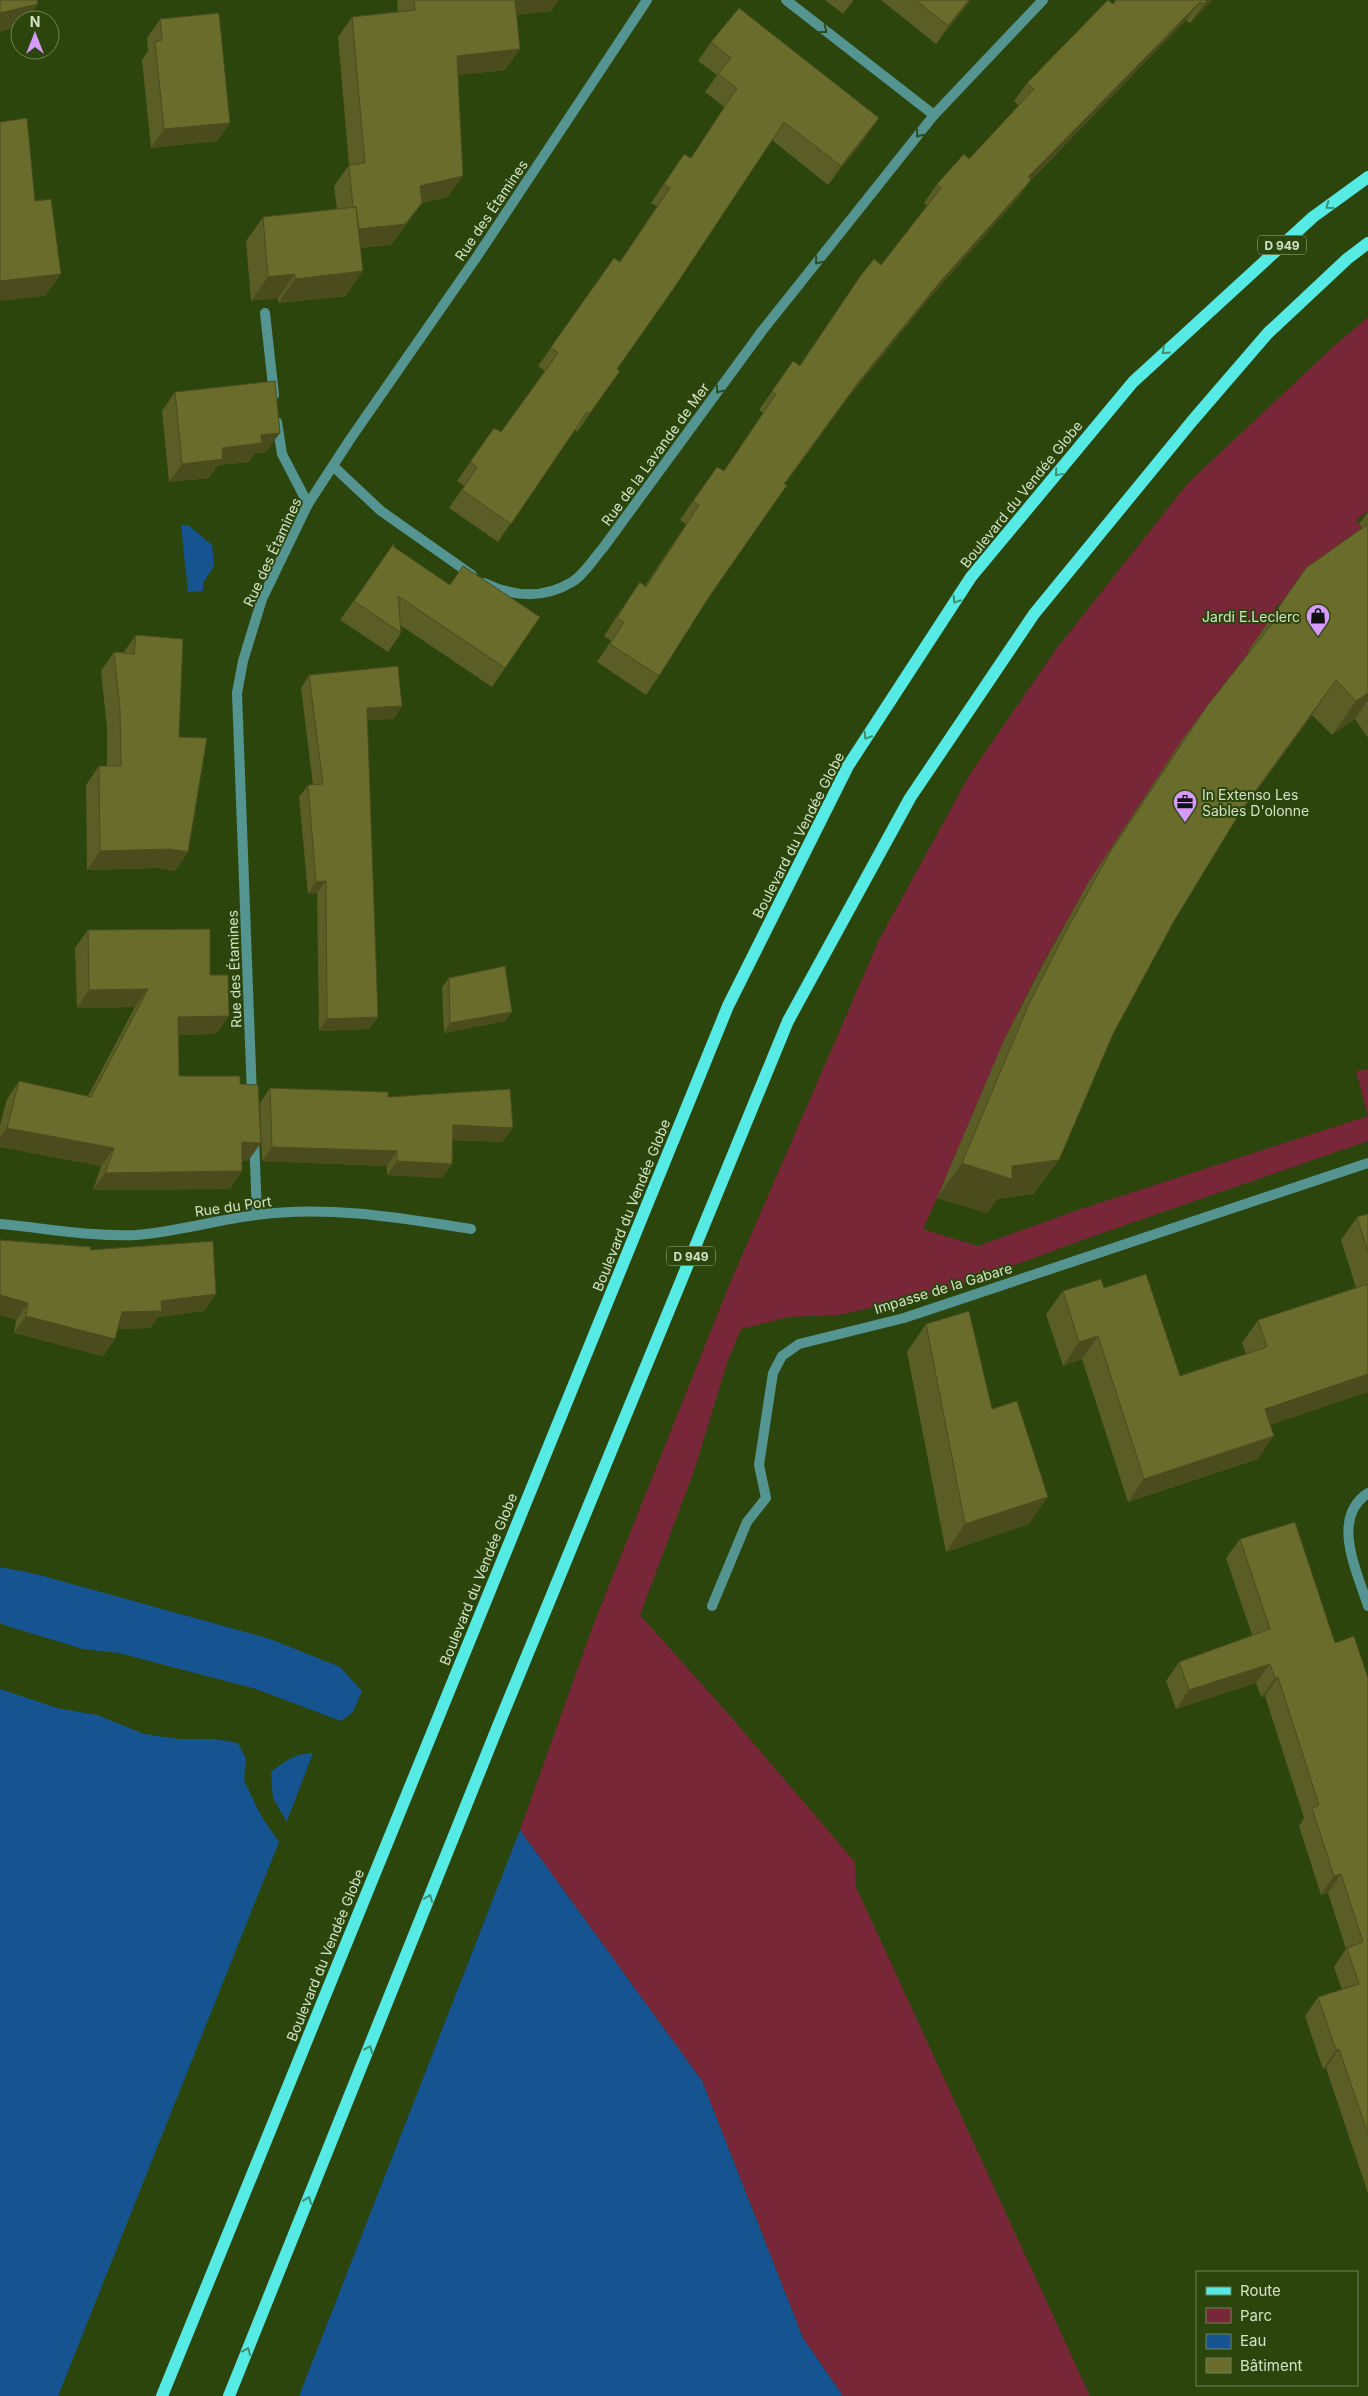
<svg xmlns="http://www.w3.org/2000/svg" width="1368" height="2396" font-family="Inter,sans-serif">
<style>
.green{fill:#772737}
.water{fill:#155491}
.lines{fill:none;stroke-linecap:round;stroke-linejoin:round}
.service{stroke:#549491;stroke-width:10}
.minor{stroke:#549491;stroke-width:10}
.primary{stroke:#56eae4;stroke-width:12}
.wall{fill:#5a5d25}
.shaded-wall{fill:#4a4c1e}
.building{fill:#696c2b;stroke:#4a4c1e}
.oneway{stroke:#2f4d1a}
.oneway2{stroke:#3e8f6e}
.labels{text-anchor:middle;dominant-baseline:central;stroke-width:4;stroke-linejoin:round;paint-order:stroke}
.shield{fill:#2b450d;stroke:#a0b48e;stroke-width:1}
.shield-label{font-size:12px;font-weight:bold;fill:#d2e3c5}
.street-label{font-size:14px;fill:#d2e3c5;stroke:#2b450d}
.poi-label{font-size:14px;fill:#d2e3c5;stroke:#2b450d;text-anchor:end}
</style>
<rect width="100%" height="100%" fill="#2b450d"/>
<g class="green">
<path d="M 1368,317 L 1368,511 L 1356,520 L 1368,536 L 1368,541 L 1275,607 L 1287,623 L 1249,650 L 1250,654 C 1164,765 1085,878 1022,1004 C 985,1078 958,1155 923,1229 L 978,1246 L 1078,1210 L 1368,1116 L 1368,1141 L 1088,1238 L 939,1293 L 838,1315 L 788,1317 L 741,1329 L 728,1360 L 695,1468 L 640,1615 L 725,1710 L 855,1862 L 856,1887 L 1090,2396 L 843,2396 L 803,2338 L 702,2081 L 520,1830 L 594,1623 L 728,1288 L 879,940 L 970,774 L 1057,648 L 1188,483 L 1333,347 Z"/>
<path d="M 1368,1069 L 1368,1116 L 1356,1071 Z"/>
</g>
<g class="water">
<path d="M 181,525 L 188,525 L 212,545 L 214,566 L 203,583 L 203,591 L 188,592 Z"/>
<path d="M 0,1567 L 36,1574 L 270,1639 L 340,1667 L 362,1691 L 353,1712 L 341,1721 L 256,1689 L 119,1653 L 83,1649 L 7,1626 L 0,1623 Z"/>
<path d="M 0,1689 L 57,1708 L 97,1715 L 144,1734 L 180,1739 L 215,1739 L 238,1743 L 246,1759 L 244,1780 L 260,1814 L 279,1842 L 58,2396 L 0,2396 Z"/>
<path d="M 313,1753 L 288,1818 L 287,1822 L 273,1798 L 271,1772 C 285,1761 294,1754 313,1753 Z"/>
<path d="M 520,1830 L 702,2081 L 803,2338 L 843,2396 L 299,2396 Z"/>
</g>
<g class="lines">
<g class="service">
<path d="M 265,313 L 274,395"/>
<path d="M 277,422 L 282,454 L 308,504"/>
</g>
<g class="minor">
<path d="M 934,115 L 1043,0"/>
<path d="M 333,466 L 381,511 L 472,575"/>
<path d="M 484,583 C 513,597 544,599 572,582 C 584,575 594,558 603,548 L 762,331 L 934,115 L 786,0"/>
<path d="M 252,1096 L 237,693 L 243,661 L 262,599 L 308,504 L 351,438 L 476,258 L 647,0"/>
<path d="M 254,1138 L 257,1214"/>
<path d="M 0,1224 C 45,1228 91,1237 136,1235 C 176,1232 216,1220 256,1215 C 327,1205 401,1218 471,1229"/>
<path d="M 1368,1493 C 1330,1518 1357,1571 1368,1606"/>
<path d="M 712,1606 L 747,1522 L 766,1498 L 759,1465 L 773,1373 L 782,1356 L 799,1344 L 904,1318 L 1368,1163"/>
</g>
<g class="primary">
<path d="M 162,2396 L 728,1006 L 848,766 L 971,577 L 1133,382 L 1313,217 L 1368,177"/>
<path d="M 229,2396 L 498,1726 L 788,1021 L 910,798 L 1034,614 L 1193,420 L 1268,333 L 1347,259 L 1368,243"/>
</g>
</g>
<g class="wall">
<path d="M 397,0 L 559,0 L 551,11 L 516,15 L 520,49 L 505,70 L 458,75 L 448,197 L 422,203 L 407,224 L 391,245 L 361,248 L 346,296 L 278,303 L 278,298 L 251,301 L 246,241 L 263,217 L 337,209 L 334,186 L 349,165 L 338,37 L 352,17 L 398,12 Z"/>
<path d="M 825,0 L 854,0 L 843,14 Z"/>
<path d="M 881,0 L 971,0 L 936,44 Z"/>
<path d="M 1212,0 L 1190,23 L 1186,20 L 1031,180 L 1018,198 L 927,301 L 847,399 L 785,484 L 708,598 L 659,676 L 646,695 L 597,662 L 611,641 L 604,636 L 615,619 L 640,582 L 645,586 L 686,524 L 680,520 L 693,501 L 724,471 L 763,413 L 759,410 L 793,361 L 799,366 L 861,275 L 881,265 L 927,206 L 924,203 L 937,184 L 969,159 L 1019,106 L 1014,101 L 1027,83 L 1113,4 Z"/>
<path d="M 160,19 L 230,123 L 217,141 L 151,148 L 142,60 L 148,51 L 147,38 Z"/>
<path d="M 711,42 L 866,137 L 828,185 L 772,140 L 617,369 L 620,371 L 577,432 L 575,430 L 498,542 L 449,508 L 464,486 L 457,481 L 494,428 L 501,432 L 545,371 L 538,366 L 614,258 L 620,262 L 657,206 L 651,203 L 684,154 L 691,158 L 724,107 L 705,92 L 717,75 L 698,61 Z"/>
<path d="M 175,392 L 266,452 L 255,453 L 249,462 L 218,465 L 209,478 L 169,482 L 162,411 Z"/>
<path d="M 1368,512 L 1368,738 L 1355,719 L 1332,735 L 1312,715 L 1236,819 L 1174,921 L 1113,1034 L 1034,1194 L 997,1199 L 987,1213 L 937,1198 L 1004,1040 L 1042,966 L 1088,883 L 1182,740 L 1207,706 L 1249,652 L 1248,651 L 1306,568 L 1362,528 L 1359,524 Z"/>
<path d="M 394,543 L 394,547 L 450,585 L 540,617 L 492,687 L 400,625 L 401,633 L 388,652 L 340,620 Z"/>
<path d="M 136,635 L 179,737 L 188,852 L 175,871 L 156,868 L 87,870 L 86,785 L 99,766 L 107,766 L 107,728 L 101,671 L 114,652 L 123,653 Z"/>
<path d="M 309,675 L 402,706 L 393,719 L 367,720 L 378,1017 L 369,1029 L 319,1031 L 317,893 L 308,894 L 299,797 L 308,785 L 313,785 L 301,688 Z"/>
<path d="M 88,930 L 210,975 L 229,1016 L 216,1034 L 179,1035 L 179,1076 L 240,1084 L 248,1161 L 242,1161 L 230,1189 L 93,1190 L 101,1166 L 0,1147 L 0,1125 L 7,1099 L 19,1081 L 88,1096 L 135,1007 L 77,1008 L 75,948 Z"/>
<path d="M 449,978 L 512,1012 L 505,1021 L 444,1033 L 442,987 Z"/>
<path d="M 270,1088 L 388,1097 L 502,1142 L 453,1140 L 452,1164 L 442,1178 L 387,1175 L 387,1166 L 262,1161 L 260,1103 Z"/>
<path d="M 1368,1214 L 1368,1392 L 1270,1425 L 1258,1459 L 1128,1502 L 1082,1359 L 1063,1366 L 1046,1314 L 1063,1291 L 1104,1288 L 1180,1376 L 1246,1354 L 1242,1343 L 1258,1320 L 1356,1288 L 1341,1240 L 1357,1217 Z"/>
<path d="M 90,1250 L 216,1294 L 204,1311 L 158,1317 L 150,1328 L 118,1329 L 115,1339 L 103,1356 L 14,1333 L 16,1320 L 0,1315 Z"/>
<path d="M 926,1324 L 992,1409 L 1029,1524 L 946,1552 L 907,1352 Z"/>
<path d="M 1240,1539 L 1368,1678 L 1368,2193 L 1326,2068 L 1323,2069 L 1305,2016 L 1318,1997 L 1342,1990 L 1334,1967 L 1346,1949 L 1328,1893 L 1321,1895 L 1299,1826 L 1304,1818 L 1265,1696 L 1261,1697 L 1256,1683 L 1176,1709 L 1166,1681 L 1179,1662 L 1252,1635 L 1226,1558 Z"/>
</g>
<g class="shaded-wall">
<path d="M 511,0 L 559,0 L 551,11 L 500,16 Z"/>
<path d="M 853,0 L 854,0 L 843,14 Z"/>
<path d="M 969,0 L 971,0 L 936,44 L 948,26 Z"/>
<path d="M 1207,0 L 1212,0 L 1190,23 L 1204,4 Z"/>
<path d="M 1200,2 L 1186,20 L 1015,196 L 1028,177 Z"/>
<path d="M 38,4 L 27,20 L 20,20 L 20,27 L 0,32 L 0,13 Z"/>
<path d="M 520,49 L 505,70 L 442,77 L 457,56 Z"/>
<path d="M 879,118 L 866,137 L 828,185 L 841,166 Z"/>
<path d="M 230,123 L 217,141 L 151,148 L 164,129 Z"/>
<path d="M 463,176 L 448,197 L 405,207 L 420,186 Z"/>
<path d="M 1031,180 L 1018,198 L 927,301 L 847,399 L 771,502 L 860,380 L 940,282 Z"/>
<path d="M 422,203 L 407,224 L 391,245 L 341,250 L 356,229 Z"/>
<path d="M 363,271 L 346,296 L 278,303 L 295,279 Z"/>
<path d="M 61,274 L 45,296 L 0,301 L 0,281 Z"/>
<path d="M 295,274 L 278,298 L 251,301 L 268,277 Z"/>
<path d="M 280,433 L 266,452 L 255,453 L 249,462 L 218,465 L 209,478 L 169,482 L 182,464 L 222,448 L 261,435 Z"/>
<path d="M 1336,680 L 1312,715 L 1216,846 L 1241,811 Z"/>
<path d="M 1368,693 L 1368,700 L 1355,719 L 1332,735 L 1356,701 Z"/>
<path d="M 402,706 L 393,719 L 358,720 L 367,708 Z"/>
<path d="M 169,849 L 188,852 L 175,871 L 156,868 L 87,870 L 100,851 Z"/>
<path d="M 326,881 L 317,893 L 308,894 L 316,882 Z"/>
<path d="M 148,989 L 135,1007 L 77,1008 L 89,990 Z"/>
<path d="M 512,1012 L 505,1021 L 444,1033 L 450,1023 Z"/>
<path d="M 229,1016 L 216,1034 L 166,1035 L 178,1017 Z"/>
<path d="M 378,1017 L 369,1029 L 319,1031 L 327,1019 Z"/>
<path d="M 453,1125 L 513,1128 L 502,1142 L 443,1139 Z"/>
<path d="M 7,1128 L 114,1148 L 101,1166 L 0,1147 L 0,1138 Z"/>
<path d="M 242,1142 L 261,1143 L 248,1161 L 230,1160 Z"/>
<path d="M 272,1147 L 397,1151 L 387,1166 L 262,1161 Z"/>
<path d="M 1059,1160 L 1034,1194 L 997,1199 L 987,1213 L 937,1198 L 962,1163 L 1012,1166 Z"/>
<path d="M 397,1161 L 452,1164 L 442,1178 L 387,1175 Z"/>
<path d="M 242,1171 L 230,1189 L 93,1190 L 105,1173 Z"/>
<path d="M 216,1294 L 204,1311 L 158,1317 L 150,1328 L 110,1329 L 122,1312 L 161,1301 Z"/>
<path d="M 0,1295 L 28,1303 L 16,1320 L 0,1315 Z"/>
<path d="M 26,1316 L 115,1339 L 103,1356 L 14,1333 Z"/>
<path d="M 1098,1336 L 1082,1359 L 1063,1366 L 1079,1342 Z"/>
<path d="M 1368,1374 L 1368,1392 L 1249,1432 L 1265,1409 Z"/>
<path d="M 1274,1436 L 1258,1459 L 1128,1502 L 1144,1479 Z"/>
<path d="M 1048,1497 L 1029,1524 L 946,1552 L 965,1524 Z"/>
<path d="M 1270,1664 L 1256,1683 L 1176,1709 L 1189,1690 Z"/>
<path d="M 1278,1677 L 1265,1696 L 1261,1697 L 1275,1678 Z"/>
<path d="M 1341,1874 L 1328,1893 L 1321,1895 L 1334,1876 Z"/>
<path d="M 1339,2049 L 1326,2068 L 1323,2069 L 1336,2050 Z"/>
</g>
<g class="building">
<path d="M 0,0 L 37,0 L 38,4 L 0,13 Z"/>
<path d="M 414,0 L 515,0 L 520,49 L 457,56 L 463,176 L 420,186 L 422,203 L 405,224 L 359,229 L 356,207 L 353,207 L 349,165 L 365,163 L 352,17 L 415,10 Z"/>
<path d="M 916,0 L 969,0 L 948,26 Z"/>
<path d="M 1108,0 L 1113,4 L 1116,0 L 1207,0 L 1204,4 L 1200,2 L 1028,177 L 1031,180 L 940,282 L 860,380 L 784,484 L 787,485 L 709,597 L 659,676 L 610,644 L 624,622 L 617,618 L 628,600 L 640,582 L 646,587 L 699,505 L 693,501 L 717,467 L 724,471 L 776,394 L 772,391 L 793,361 L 800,366 L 861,275 L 874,259 L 881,265 L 941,188 L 937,184 L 964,154 L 969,159 L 1034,89 L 1027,83 Z"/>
<path d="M 739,8 L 879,118 L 841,166 L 784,122 L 674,288 L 617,369 L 620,371 L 590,413 L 587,412 L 511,524 L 462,490 L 477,467 L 470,462 L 494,428 L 501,432 L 558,353 L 551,347 L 614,258 L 620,262 L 670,188 L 664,184 L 684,154 L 691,158 L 737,88 L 718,74 L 731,58 L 711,42 Z"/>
<path d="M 219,13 L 230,123 L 164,129 L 155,42 L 162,40 L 160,19 Z"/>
<path d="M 27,118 L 35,201 L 51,199 L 61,274 L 0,281 L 0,122 Z"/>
<path d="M 356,207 L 363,271 L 295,279 L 295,274 L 268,277 L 263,217 Z"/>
<path d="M 275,381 L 280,433 L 261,435 L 262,443 L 222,448 L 223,459 L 182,464 L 175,392 Z"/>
<path d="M 1368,524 L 1368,693 L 1356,701 L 1336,680 L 1241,811 L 1174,921 L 1113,1034 L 1059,1160 L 1012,1166 L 1012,1179 L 962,1163 L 1028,1006 L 1066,931 L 1112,849 L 1207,706 L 1275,620 L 1272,617 L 1306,568 Z"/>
<path d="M 394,543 L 394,547 L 450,585 L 463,566 L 540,617 L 505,668 L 398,596 L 401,633 L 354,601 Z"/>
<path d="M 136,635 L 183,639 L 179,737 L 207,738 L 188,852 L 169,849 L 100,851 L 99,766 L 121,766 L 120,710 L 114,652 L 134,654 Z"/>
<path d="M 398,666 L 402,706 L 367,708 L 378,1017 L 327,1019 L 326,881 L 316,882 L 308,785 L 323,784 L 309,675 Z"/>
<path d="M 210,929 L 210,975 L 228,975 L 229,1016 L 178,1017 L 179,1076 L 240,1076 L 240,1084 L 258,1085 L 261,1143 L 242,1142 L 242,1171 L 105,1173 L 114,1148 L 7,1128 L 19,1081 L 91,1097 L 148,989 L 89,990 L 88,930 Z"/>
<path d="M 505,966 L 512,1012 L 450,1023 L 449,978 Z"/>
<path d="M 270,1088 L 388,1092 L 388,1097 L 510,1089 L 513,1128 L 453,1125 L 452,1164 L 397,1161 L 397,1151 L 272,1147 Z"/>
<path d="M 1368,1214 L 1368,1252 L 1357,1217 Z"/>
<path d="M 0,1240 L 91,1247 L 90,1250 L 213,1241 L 216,1294 L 161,1301 L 162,1311 L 122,1312 L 115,1339 L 26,1316 L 28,1303 L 0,1295 Z"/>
<path d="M 1146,1274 L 1180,1376 L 1267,1347 L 1258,1320 L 1368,1284 L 1368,1374 L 1265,1409 L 1274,1436 L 1144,1479 L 1098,1336 L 1079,1342 L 1063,1291 L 1101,1279 L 1104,1288 Z"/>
<path d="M 969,1311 L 992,1409 L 1017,1401 L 1048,1497 L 965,1524 L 926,1324 Z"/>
<path d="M 1295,1522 L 1335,1643 L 1354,1636 L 1368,1678 L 1368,2134 L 1339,2049 L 1336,2050 L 1318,1997 L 1359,1984 L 1347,1948 L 1363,1942 L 1341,1874 L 1334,1876 L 1312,1808 L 1319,1805 L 1278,1677 L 1275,1678 L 1270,1664 L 1189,1690 L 1179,1662 L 1270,1629 L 1240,1539 Z"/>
</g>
<defs><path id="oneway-chevron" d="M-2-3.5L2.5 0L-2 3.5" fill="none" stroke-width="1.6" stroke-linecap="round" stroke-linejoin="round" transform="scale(1.25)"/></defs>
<g class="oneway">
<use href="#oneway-chevron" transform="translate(824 30) rotate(38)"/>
<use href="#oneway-chevron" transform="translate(919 134) rotate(129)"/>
<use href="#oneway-chevron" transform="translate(818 261) rotate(129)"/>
<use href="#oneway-chevron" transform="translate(719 390) rotate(126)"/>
</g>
<g class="oneway2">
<use href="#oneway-chevron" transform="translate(1329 206) rotate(144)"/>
<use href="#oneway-chevron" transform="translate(1165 351) rotate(137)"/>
<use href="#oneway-chevron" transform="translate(1058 473) rotate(130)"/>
<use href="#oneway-chevron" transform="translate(956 600) rotate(123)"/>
<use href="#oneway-chevron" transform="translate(867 736) rotate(123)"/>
<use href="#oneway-chevron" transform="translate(429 1898) rotate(-68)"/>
<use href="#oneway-chevron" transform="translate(369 2049) rotate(-68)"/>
<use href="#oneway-chevron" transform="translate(308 2200) rotate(-68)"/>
<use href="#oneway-chevron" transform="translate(247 2351) rotate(-68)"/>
</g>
<defs>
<symbol id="shop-pin" viewBox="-11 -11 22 30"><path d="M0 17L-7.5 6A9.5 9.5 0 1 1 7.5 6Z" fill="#d69bfa" stroke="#2b450d"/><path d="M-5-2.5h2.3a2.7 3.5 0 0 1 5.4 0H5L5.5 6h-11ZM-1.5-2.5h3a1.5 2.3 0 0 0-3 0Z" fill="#111"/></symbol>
<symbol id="office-pin" viewBox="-11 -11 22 30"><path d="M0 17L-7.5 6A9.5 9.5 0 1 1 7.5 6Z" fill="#d69bfa" stroke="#2b450d"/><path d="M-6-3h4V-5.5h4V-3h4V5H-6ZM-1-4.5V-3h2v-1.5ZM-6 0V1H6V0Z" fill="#111"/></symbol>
</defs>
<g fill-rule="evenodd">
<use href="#shop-pin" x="1304" y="602" width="28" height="38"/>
<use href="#office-pin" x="1171" y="788" width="28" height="38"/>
</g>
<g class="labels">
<g class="shield">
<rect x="1258" y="235.5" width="48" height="19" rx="4"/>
<rect x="667" y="1246.5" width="48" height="19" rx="4"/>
</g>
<g class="shield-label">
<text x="1282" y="245">D 949</text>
<text x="691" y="1256">D 949</text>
</g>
<g class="street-label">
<text transform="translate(491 210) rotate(-56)">Rue des Étamines</text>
<text transform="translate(655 454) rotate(-54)">Rue de la Lavande de Mer</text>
<text transform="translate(1021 494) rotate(-51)">Boulevard du Vendée Globe</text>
<text transform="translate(272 552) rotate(-65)">Rue des Étamines</text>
<text transform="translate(798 835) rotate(-63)">Boulevard du Vendée Globe</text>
<text transform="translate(234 969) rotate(-92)">Rue des Étamines</text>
<text transform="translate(631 1205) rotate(-68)">Boulevard du Vendée Globe</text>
<text transform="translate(233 1206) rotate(-8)">Rue du Port</text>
<text transform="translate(943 1288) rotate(-17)">Impasse de la Gabare</text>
<text transform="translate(478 1579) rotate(-68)">Boulevard du Vendée Globe</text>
<text transform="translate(325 1955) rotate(-68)">Boulevard du Vendée Globe</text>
</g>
<g class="poi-label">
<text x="1300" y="616">Jardi E.Leclerc</text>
<text x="1202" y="794" text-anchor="start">In Extenso Les<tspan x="1202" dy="16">Sables D'olonne</tspan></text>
</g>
</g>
<rect x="1196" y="2271" width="162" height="115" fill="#2b450d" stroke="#6e8457"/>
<rect x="1206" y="2287" width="25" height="8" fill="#56eae4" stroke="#6e8457"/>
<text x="1240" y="2296" font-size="15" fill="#d2e3c5">Route</text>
<rect x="1206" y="2308" width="25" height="15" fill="#772737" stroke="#6e8457"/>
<text x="1240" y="2321" font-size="15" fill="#d2e3c5">Parc</text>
<rect x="1206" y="2334" width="25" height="15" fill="#155491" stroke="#6e8457"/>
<text x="1240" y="2346" font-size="15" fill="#d2e3c5">Eau</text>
<rect x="1206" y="2358" width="25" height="15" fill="#696c2b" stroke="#6e8457"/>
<text x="1240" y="2371" font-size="15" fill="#d2e3c5">Bâtiment</text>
<g transform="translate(35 35)"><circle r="24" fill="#2b450d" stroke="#6e8457"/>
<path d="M0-4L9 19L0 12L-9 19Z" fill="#d69bfa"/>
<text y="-8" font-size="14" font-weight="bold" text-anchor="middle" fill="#d2e3c5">N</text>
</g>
</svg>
